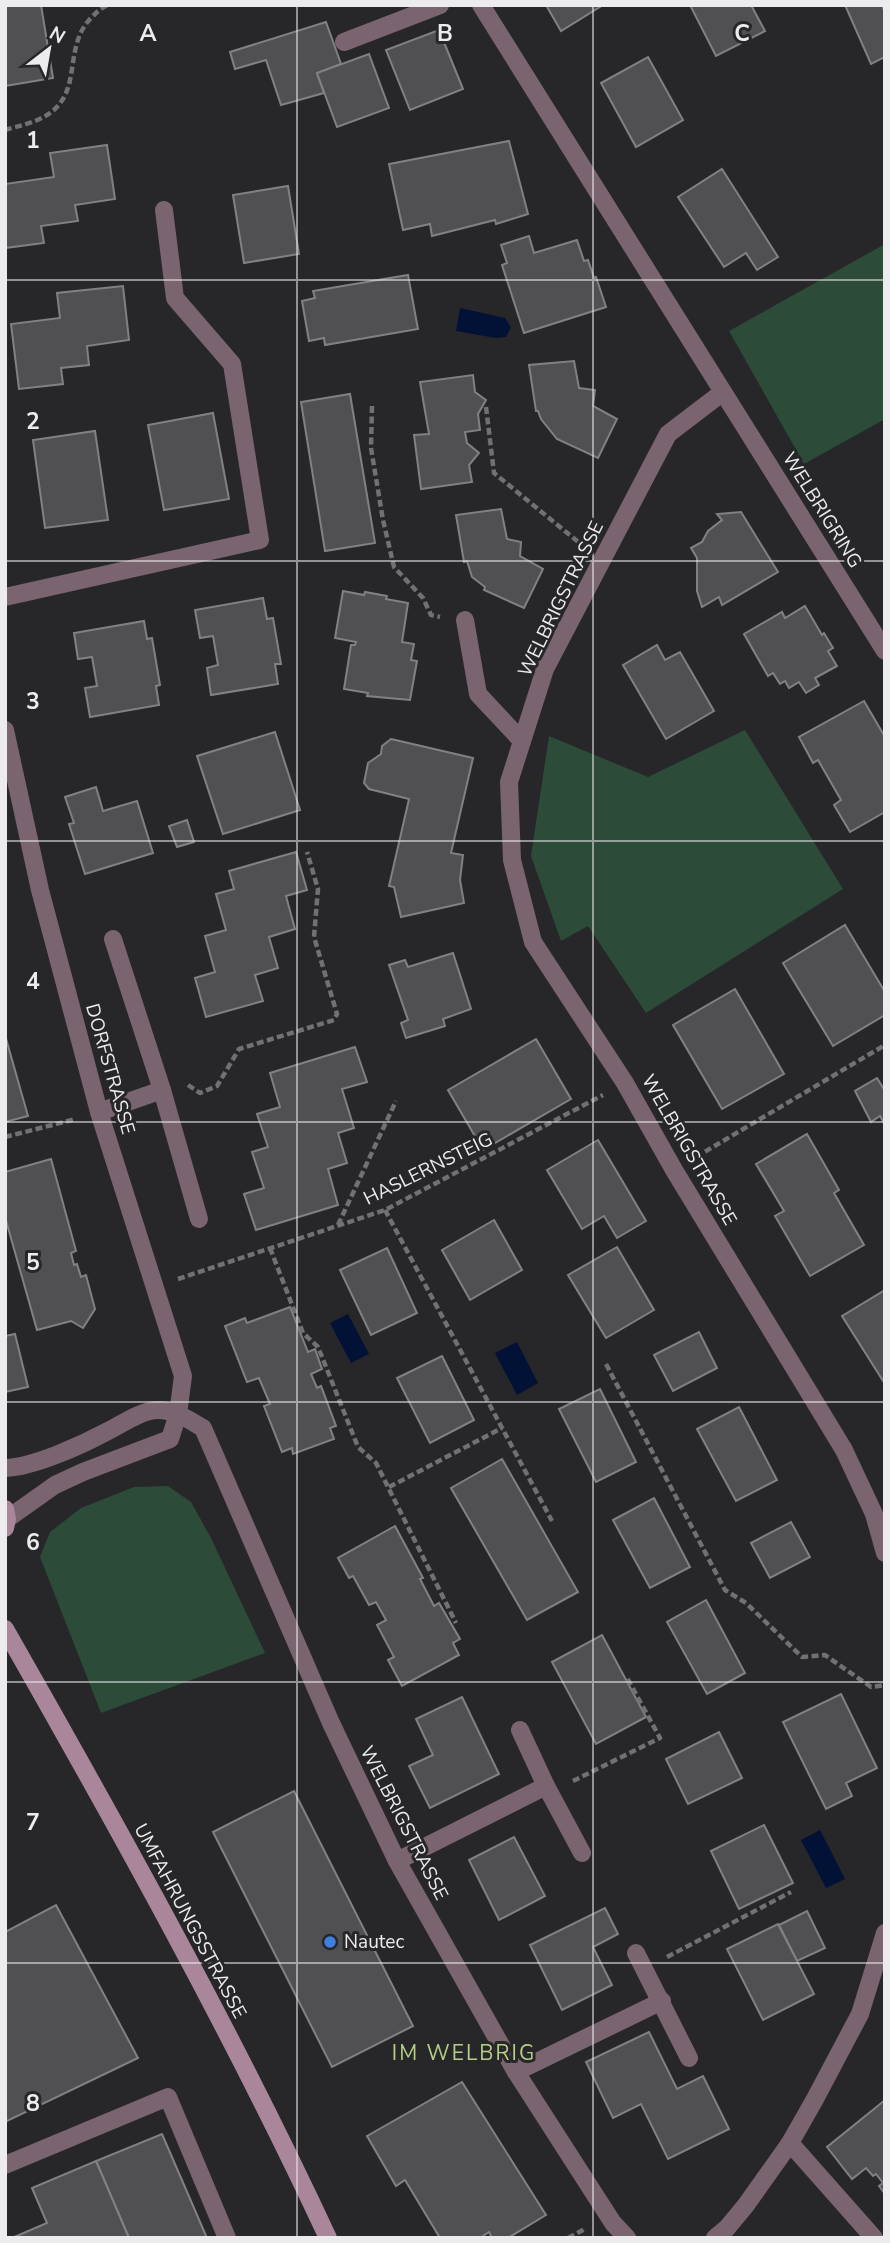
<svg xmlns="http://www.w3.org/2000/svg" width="890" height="2243" font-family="'Nunito Sans',sans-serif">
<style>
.green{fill:#2c4b39}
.water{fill:#011236}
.building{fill:#504f51;stroke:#828083;stroke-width:2}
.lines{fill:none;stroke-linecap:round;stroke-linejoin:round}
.path{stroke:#717072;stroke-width:4.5;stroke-dasharray:7 3.5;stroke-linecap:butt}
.lane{stroke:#7a6470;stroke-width:18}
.street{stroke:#7a6470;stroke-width:18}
.secondary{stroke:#a9869a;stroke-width:18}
.grid{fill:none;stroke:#ecebed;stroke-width:2;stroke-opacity:0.55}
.shop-dot{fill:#3f7fe0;stroke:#272629;stroke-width:2.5}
.labels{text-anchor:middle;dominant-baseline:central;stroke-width:6;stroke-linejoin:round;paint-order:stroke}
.street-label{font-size:19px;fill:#ecebed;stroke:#272629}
.poi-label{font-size:19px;fill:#ecebed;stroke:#272629;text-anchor:start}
.neighbourhood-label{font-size:21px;letter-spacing:2px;fill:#b5ce85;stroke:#272629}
.grid-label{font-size:23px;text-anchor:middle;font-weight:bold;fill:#ecebed;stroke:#272629;stroke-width:6;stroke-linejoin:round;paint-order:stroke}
</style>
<rect width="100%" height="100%" fill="#272629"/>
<g class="green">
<path d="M 885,244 L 885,419 L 804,464 L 729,331 Z"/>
<path d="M 745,730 L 843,889 L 646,1013 L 588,926 L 561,941 L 531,856 L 549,736 L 648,777 Z"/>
<path d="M 168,1486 L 191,1502 L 211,1538 L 265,1653 L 101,1713 L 40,1557 L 50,1532 L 81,1508 L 134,1487 Z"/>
</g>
<g class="water">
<path d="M 460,308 L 505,318 L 511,327 L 506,337 L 496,338 L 456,331 Z"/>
<path d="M 348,1314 L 369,1354 L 351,1363 L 330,1323 Z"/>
<path d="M 517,1342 L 538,1383 L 517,1395 L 495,1353 Z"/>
<path d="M 820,1830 L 845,1879 L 826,1888 L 801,1840 Z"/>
</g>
<g class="building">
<path d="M 5,5 L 41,5 L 53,78 L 5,86 Z"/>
<path d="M 546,5 L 603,5 L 561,31 Z"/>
<path d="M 690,5 L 751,5 L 765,31 L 716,56 Z"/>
<path d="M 845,5 L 882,5 L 885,13 L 885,57 L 871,64 Z"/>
<path d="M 326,22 L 341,64 L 317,73 L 324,93 L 281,105 L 266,60 L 235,69 L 230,52 Z"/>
<path d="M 439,30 L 463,89 L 410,110 L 386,50 Z"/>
<path d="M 369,54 L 389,108 L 337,127 L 317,73 Z"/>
<path d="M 648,57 L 683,120 L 636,147 L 601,83 Z"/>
<path d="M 509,141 L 528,214 L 496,224 L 495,220 L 432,236 L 430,224 L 403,230 L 389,164 Z"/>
<path d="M 107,145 L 115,199 L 75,205 L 78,221 L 41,226 L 44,243 L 5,248 L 5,184 L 54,177 L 50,153 Z"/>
<path d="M 722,169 L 778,257 L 757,270 L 746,253 L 724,267 L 678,197 Z"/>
<path d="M 288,186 L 299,254 L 244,263 L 233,195 Z"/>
<path d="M 529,236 L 534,253 L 577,240 L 584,261 L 588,260 L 594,278 L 596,277 L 606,307 L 524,333 L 502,265 L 507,263 L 501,245 Z"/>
<path d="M 408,275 L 418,329 L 325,345 L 324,338 L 309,341 L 302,301 L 315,298 L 313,291 Z"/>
<path d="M 123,286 L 129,340 L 87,346 L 89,365 L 61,368 L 63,384 L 19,389 L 11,324 L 60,318 L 57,293 Z"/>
<path d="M 574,361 L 579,388 L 595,390 L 593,406 L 617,419 L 598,458 L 557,439 L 541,419 L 538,411 L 536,411 L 529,365 Z"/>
<path d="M 473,375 L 475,392 L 486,400 L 478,414 L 480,430 L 465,432 L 467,443 L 479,453 L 469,465 L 472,482 L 421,489 L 414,435 L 429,434 L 420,382 Z"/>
<path d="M 350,394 L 375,543 L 325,551 L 301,402 Z"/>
<path d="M 213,413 L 229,499 L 164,510 L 148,425 Z"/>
<path d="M 95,431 L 108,520 L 45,528 L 33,440 Z"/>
<path d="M 501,509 L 507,539 L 521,542 L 520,556 L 543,569 L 524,608 L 484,590 L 485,587 L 472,577 L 467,561 L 464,562 L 456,515 Z"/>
<path d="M 741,512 L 778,572 L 722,605 L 719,597 L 702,607 L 697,591 L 697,558 L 691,548 L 702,542 L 708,531 L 722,520 L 717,514 Z"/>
<path d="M 343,591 L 364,595 L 365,592 L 387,596 L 386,599 L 408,603 L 402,642 L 414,644 L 411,660 L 417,661 L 410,700 L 367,696 L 368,693 L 344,689 L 351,645 L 355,645 L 356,642 L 335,638 Z"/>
<path d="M 263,598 L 267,619 L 273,618 L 281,664 L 275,664 L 278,684 L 211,695 L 207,668 L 218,665 L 213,636 L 200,638 L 195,610 Z"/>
<path d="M 805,606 L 822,635 L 824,633 L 833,648 L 828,651 L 837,666 L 815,678 L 819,685 L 806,693 L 799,682 L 789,688 L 785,681 L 780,684 L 773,673 L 768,676 L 744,634 L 782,612 L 785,618 Z"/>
<path d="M 144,621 L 147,639 L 152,638 L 160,685 L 156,686 L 159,705 L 90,717 L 85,688 L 97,686 L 92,657 L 78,659 L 74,633 Z"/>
<path d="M 657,645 L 665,660 L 680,652 L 714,711 L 666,739 L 623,665 Z"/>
<path d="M 864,701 L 885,737 L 885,812 L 850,832 L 834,805 L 841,800 L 818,760 L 813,763 L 799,737 Z"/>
<path d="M 275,732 L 300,810 L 223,834 L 197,756 Z"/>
<path d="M 391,739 L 473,758 L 451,853 L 463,855 L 460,880 L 464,903 L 401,917 L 394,887 L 389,886 L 409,799 L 369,789 L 364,783 L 368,763 L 381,754 L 382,746 Z"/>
<path d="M 96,787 L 103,811 L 137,801 L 153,853 L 85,874 L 69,824 L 74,823 L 65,797 Z"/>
<path d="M 187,820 L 194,842 L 177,847 L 169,826 Z"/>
<path d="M 296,852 L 307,890 L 286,896 L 295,929 L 269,937 L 278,968 L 255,975 L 263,1001 L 206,1017 L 195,978 L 215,972 L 205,936 L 226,930 L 216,894 L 234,889 L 229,871 Z"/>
<path d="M 845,925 L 885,992 L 885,1015 L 833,1046 L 783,963 Z"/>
<path d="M 453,953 L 471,1009 L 443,1019 L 445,1026 L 406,1038 L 401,1023 L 408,1020 L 389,965 L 405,960 L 408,967 Z"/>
<path d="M 735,989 L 784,1074 L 722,1109 L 673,1025 Z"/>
<path d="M 5,1035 L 28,1116 L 5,1122 Z"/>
<path d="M 536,1039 L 571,1099 L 483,1150 L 448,1090 Z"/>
<path d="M 355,1047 L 367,1082 L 342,1089 L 354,1128 L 338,1133 L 347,1163 L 328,1169 L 338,1205 L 256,1230 L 244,1194 L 264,1188 L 252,1152 L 268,1147 L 257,1114 L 280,1107 L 270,1073 Z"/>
<path d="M 877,1078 L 885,1091 L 885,1125 L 880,1116 L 871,1122 L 855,1091 Z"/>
<path d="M 807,1134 L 839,1190 L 834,1193 L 864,1245 L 810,1276 L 775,1216 L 784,1211 L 756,1164 Z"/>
<path d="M 598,1140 L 646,1221 L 617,1238 L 604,1216 L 582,1229 L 547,1170 Z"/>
<path d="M 51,1159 L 76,1251 L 71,1253 L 74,1265 L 77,1264 L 81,1277 L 86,1275 L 95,1309 L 83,1328 L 71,1321 L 37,1330 L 5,1217 L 5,1172 Z"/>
<path d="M 494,1220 L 522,1270 L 470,1300 L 442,1250 Z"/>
<path d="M 617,1247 L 654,1310 L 606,1338 L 568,1275 Z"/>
<path d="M 387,1248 L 417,1313 L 371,1335 L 340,1270 Z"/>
<path d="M 885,1290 L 885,1384 L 842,1316 Z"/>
<path d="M 290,1307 L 308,1352 L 315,1349 L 322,1369 L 311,1374 L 317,1388 L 321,1386 L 336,1426 L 330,1428 L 334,1439 L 293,1454 L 292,1448 L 282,1452 L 264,1406 L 270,1404 L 259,1378 L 247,1382 L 225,1326 L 245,1318 L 247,1323 Z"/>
<path d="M 699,1332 L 717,1368 L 673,1391 L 654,1355 Z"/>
<path d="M 15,1334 L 28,1387 L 5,1392 L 5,1336 Z"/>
<path d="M 442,1356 L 474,1420 L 430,1443 L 397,1378 Z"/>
<path d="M 600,1389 L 636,1462 L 596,1482 L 559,1409 Z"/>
<path d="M 739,1407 L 777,1480 L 736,1501 L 697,1429 Z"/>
<path d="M 502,1459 L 578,1592 L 527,1620 L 451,1488 Z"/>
<path d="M 654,1498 L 690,1567 L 650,1588 L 613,1520 Z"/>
<path d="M 791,1522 L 810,1557 L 770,1578 L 751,1543 Z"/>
<path d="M 395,1526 L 423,1578 L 420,1579 L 434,1606 L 439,1603 L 460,1639 L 453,1643 L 459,1655 L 402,1686 L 388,1660 L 394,1657 L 377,1625 L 386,1620 L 376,1602 L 369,1605 L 353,1576 L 349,1578 L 338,1558 Z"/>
<path d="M 706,1600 L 745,1673 L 707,1694 L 667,1622 Z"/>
<path d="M 602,1635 L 646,1717 L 596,1744 L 552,1662 Z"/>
<path d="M 841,1694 L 877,1768 L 846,1783 L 852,1796 L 826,1809 L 783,1722 Z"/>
<path d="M 462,1697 L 499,1774 L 430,1808 L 409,1766 L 433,1755 L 416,1719 Z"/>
<path d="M 719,1732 L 742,1778 L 688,1804 L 666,1759 Z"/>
<path d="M 294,1791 L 413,2026 L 332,2067 L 213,1832 Z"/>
<path d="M 764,1825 L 793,1883 L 739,1909 L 711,1851 Z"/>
<path d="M 514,1837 L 545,1896 L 499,1920 L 469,1860 Z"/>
<path d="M 56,1905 L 138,2058 L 5,2122 L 5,1932 Z"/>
<path d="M 605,1908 L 618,1934 L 593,1947 L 612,1985 L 562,2010 L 530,1945 Z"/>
<path d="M 807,1911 L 825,1948 L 797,1961 L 779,1925 Z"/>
<path d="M 778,1924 L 814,1994 L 763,2020 L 727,1949 Z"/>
<path d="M 649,2032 L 677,2089 L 703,2076 L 729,2129 L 668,2159 L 641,2104 L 613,2118 L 586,2062 Z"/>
<path d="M 462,2082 L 546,2215 L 508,2238 L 492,2238 L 489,2232 L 480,2238 L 440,2238 L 405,2180 L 396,2186 L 367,2136 Z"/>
<path d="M 885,2100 L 885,2194 L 879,2186 L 883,2183 L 876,2174 L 873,2176 L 866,2168 L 852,2179 L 827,2147 Z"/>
<path d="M 162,2134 L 207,2238 L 129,2238 L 96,2161 Z"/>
<path d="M 96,2161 L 129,2238 L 12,2238 L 47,2223 L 32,2188 Z"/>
</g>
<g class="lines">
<g class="path">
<path d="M 5,130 C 18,126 35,123 47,115 C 84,92 62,48 91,18 C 96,13 100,8 108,5"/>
<path d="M 372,406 L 371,448 L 383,520 L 394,567 L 423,598 L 431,615 L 440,617"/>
<path d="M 486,407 L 494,473 L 582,545"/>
<path d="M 188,1085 L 200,1093 L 217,1086 L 239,1049 L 334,1020 L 337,1014 L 314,937 L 318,889 L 307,852"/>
<path d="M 5,1137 L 76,1119"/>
<path d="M 696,1157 L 885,1045"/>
<path d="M 385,1210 L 552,1521"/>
<path d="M 338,1225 L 396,1101"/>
<path d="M 270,1248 L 303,1333 L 318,1347 L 358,1447 L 376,1463 L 456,1623"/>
<path d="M 178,1279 L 385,1210 L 603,1095"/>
<path d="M 606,1364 L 725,1590 L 746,1603 L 802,1657 L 825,1655 L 871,1687 L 885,1685"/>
<path d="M 389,1487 L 502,1428"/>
<path d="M 573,1781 L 660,1738 L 626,1676"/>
<path d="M 667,1957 L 791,1892"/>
<path d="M 568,2238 L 585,2229"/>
</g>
<g class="lane">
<path d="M 344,42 L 440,5"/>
<path d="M 5,597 L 260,540 L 232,364 L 175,298 L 164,210"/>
<path d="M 465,620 L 478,694 L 522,741"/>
<path d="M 162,1090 L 199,1219"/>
<path d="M 99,1112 L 162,1090 L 113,939"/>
<path d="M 520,1730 L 546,1786 L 582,1853"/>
<path d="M 397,1861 L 546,1786"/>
<path d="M 636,1953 L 689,2058"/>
<path d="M 516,2072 L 662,2001"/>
<path d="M 790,2143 L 874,2238"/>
<path d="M 5,2165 L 168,2097 L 227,2238"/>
</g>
<g class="street">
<path d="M 481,5 L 885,651"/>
<path d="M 723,392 L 668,434 L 545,669 L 509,782 L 512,860 L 533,942 L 625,1083 L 674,1170 L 844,1450 L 874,1514 L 885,1553"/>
<path d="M 5,730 L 40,890 L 99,1112 L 183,1376 L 178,1414 L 170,1439 L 83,1472 L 55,1485 L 7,1519"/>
<path d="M 5,1468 C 34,1467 82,1445 108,1431 C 122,1424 142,1410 158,1410 C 175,1410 189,1420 203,1428 L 331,1723 L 397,1861 L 516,2072 L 613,2223 L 627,2238"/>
<path d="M 715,2238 L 727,2228 L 746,2205 L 790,2143 L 815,2099 L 860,2014 L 885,1933"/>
</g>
<g class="secondary">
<path d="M 5,1509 L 7,1519 L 5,1528"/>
<path d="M 5,1629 C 119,1829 231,2030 328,2238"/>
</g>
</g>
<path class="grid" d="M 297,5 L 297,2238M 593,5 L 593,2238M 5,280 L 885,280M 5,561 L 885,561M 5,841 L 885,841M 5,1122 L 885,1122M 5,1402 L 885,1402M 5,1682 L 885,1682M 5,1963 L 885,1963"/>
<circle class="shop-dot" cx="330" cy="1942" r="7"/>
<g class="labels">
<g class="street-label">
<text transform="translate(822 510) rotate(58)">WELBRIGRING</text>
<text transform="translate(561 599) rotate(-64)">WELBRIGSTRASSE</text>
<text transform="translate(110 1069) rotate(74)">DORFSTRASSE</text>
<text transform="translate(689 1150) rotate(60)">WELBRIGSTRASSE</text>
<text transform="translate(428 1169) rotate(-26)">HASLERNSTEIG</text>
<text transform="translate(404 1823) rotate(63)">WELBRIGSTRASSE</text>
<text transform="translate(190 1921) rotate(62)">UMFAHRUNGSSTRASSE</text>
</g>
<g class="poi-label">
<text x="344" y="1942">Nautec</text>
</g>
<g class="neighbourhood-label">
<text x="464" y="2053">IM WELBRIG</text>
</g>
</g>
<g class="grid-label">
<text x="148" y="41">A</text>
<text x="445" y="41">B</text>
<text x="742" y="41">C</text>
<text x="33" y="148">1</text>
<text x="33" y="429">2</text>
<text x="33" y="709">3</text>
<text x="33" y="989">4</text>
<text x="33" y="1270">5</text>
<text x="33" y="1550">6</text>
<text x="33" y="1830">7</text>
<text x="33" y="2111">8</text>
</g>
<rect width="890" height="2243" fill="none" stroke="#ecebed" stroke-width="14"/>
<g transform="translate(49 49) rotate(31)" stroke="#272629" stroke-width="5" paint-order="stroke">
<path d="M0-5L12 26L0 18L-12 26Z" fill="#ecebed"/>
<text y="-10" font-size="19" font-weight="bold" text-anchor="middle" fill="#ecebed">N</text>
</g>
</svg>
